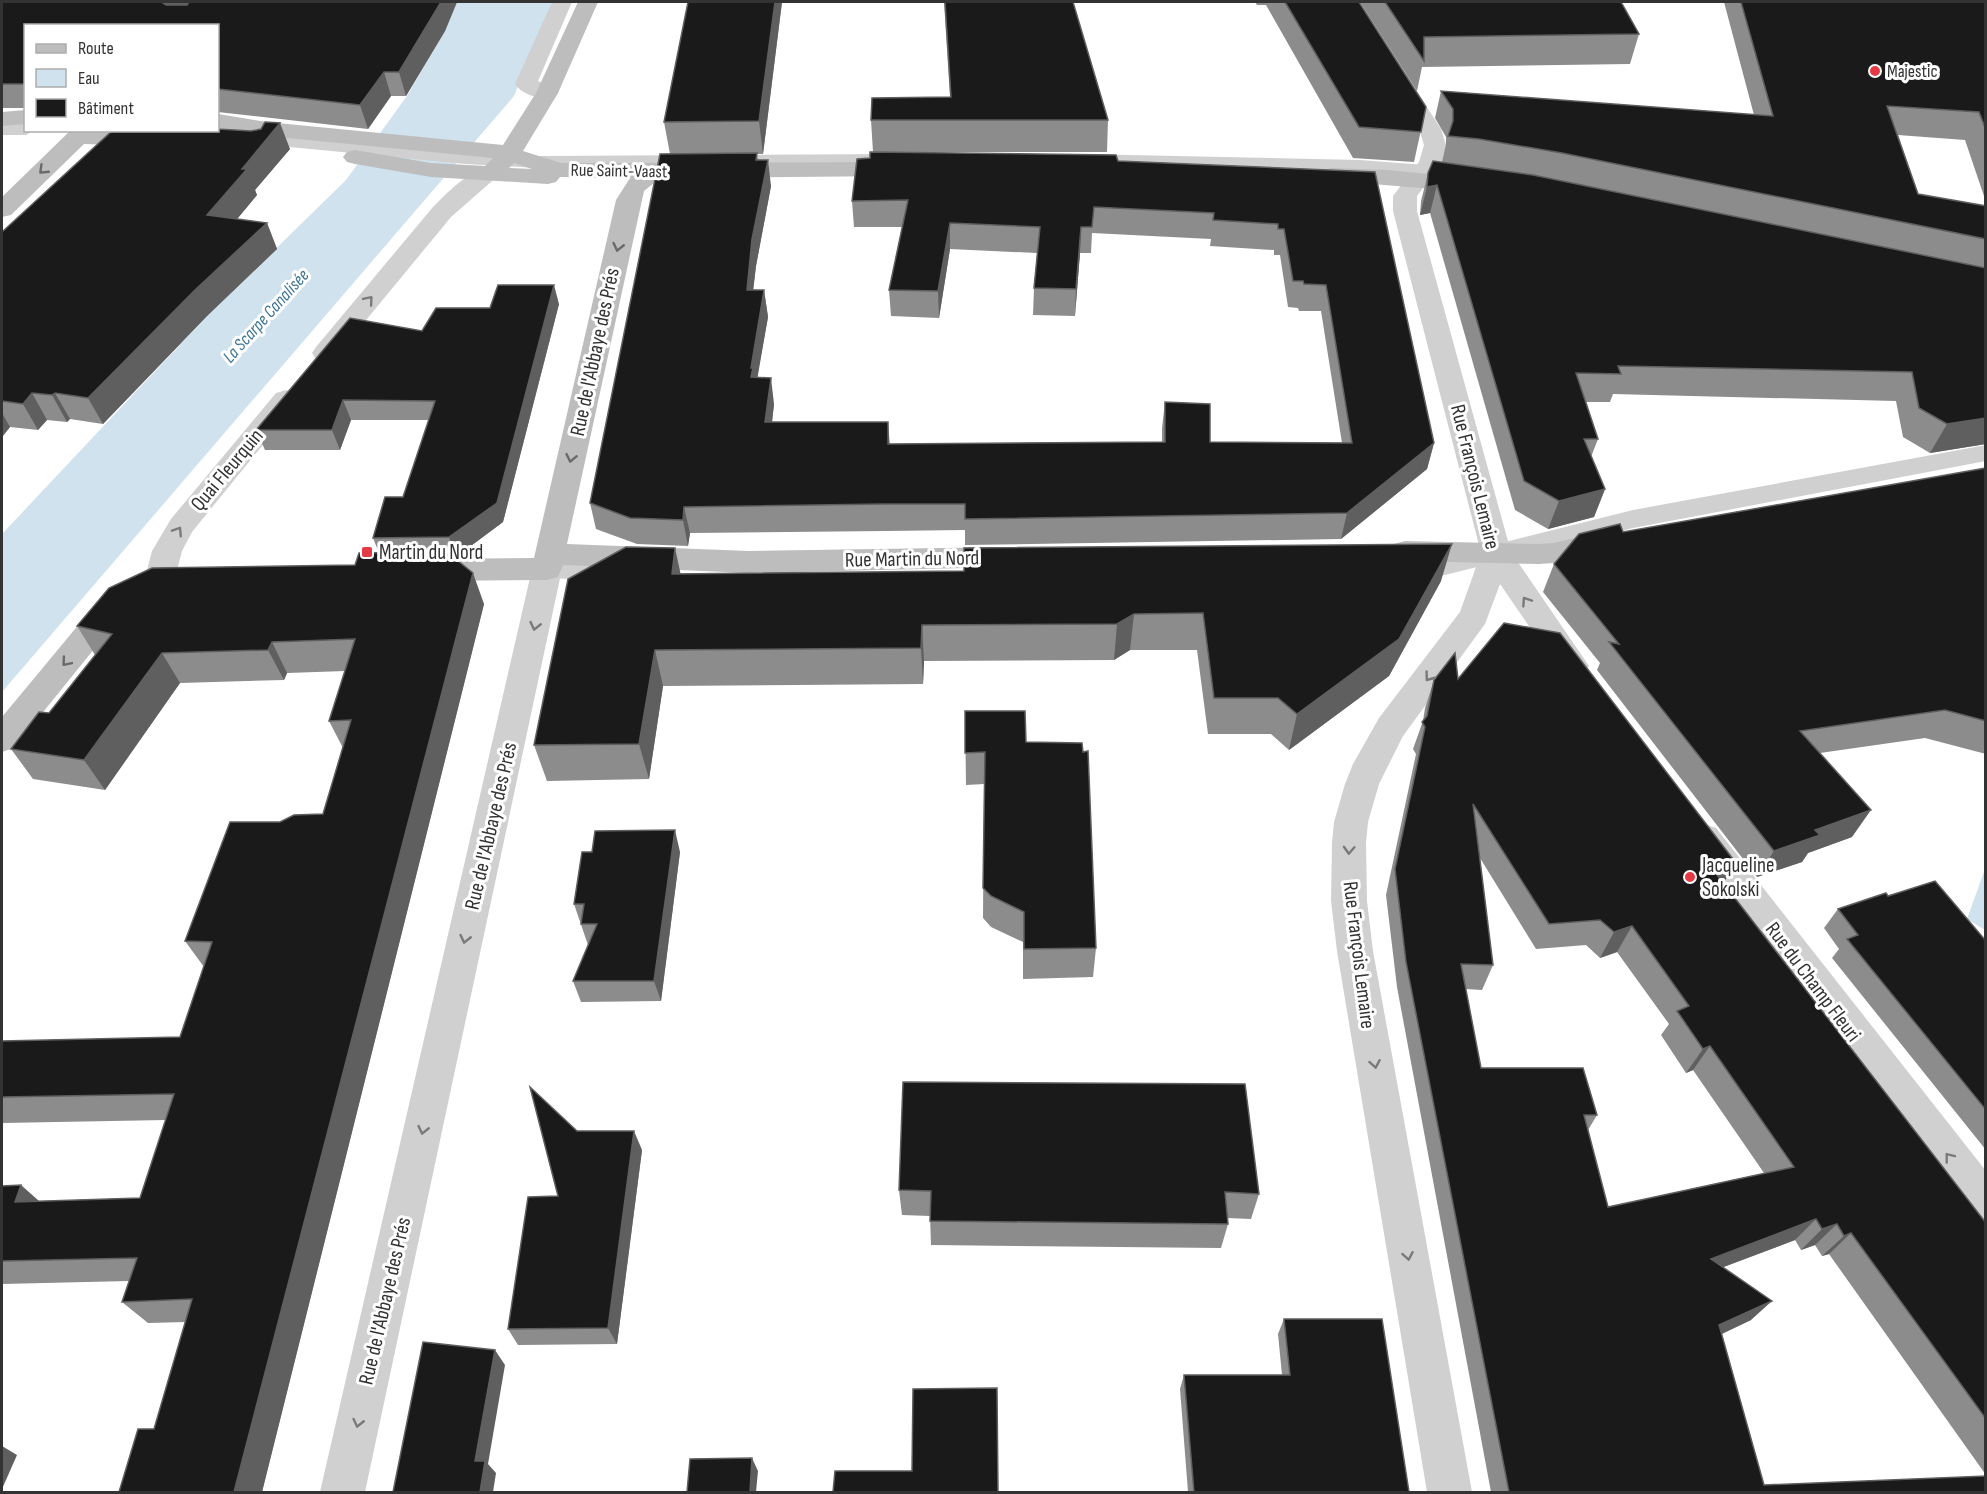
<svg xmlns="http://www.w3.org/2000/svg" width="1987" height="1494" font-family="'Sofia Sans Condensed',sans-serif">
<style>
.water{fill:#cfe2ee}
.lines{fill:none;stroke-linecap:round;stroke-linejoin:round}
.lane{fill:#d0d0d0;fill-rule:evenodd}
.street{fill:#d0d0d0;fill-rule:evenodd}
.secondary{fill:#bdbdbd;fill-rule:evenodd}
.wall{fill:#8c8c8c;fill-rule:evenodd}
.shaded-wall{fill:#5f5f5f}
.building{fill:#1a1a1a;stroke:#5f5f5f;stroke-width:1.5;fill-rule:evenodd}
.oneway{stroke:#6a6a6a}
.oneway2{stroke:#7a7a7a}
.poi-dot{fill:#e63946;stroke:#fff;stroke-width:2}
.labels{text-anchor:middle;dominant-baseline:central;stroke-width:6;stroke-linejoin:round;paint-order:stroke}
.far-poi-label{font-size:18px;fill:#333;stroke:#fff;text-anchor:start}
.far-street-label{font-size:18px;fill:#333;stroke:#fff}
.far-water-label{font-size:18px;font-style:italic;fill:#3f7597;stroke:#fff}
.street-label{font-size:21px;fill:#333;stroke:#fff}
.poi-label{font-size:21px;fill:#333;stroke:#fff;text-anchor:start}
</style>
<rect width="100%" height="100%" fill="#fff"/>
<g class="water">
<path d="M 457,2 L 552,2 L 514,96 L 2,692 L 2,534 L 207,316 L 346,180 L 407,96 L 446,28 Z"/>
<path d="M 1985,869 L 1985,930 L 1967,919 Z"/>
</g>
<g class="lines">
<g class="lane">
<path d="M 2,123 L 26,123 L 26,130 L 35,130 L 26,135 L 2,135 Z"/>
<path d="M 218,128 L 465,152 L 538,156 L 896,154 L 903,156 L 906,160 L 903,164 L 896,166 L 538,168 L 465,164 L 178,136 L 171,134 L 169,130 L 218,130 Z"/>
<path d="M 1080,154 L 1360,160 L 1451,167 L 1458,169 L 1461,173 L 1458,177 L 1451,179 L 1360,172 L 1073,164 L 1070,160 L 1073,156 Z"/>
<path d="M 1986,445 L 1986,461 L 1633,528 L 1445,575 L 1406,578 L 1397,575 L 1393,569 L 1397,563 L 1445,557 L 1633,510 Z"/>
<path d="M 547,560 L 622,563 L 631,565 L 635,572 L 631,579 L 622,581 L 547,578 L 538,575 L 534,569 L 538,563 Z"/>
</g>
<g class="street">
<path d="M 552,2 L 572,2 L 538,81 L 555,88 L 558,93 L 555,98 C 543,101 522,95 515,84 Z"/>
<path d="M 1399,74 L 1407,76 L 1410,81 L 1441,129 L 1446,145 L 1442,163 L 1417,196 L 1417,211 L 1511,552 L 1589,666 L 1584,674 L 1573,678 L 1562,674 L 1500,584 L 1485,624 L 1403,736 L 1379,784 L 1368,822 L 1366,843 L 1367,901 L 1373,951 L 1472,1492 L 1427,1492 L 1337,951 L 1331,901 L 1332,843 L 1334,822 L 1345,784 L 1353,764 L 1379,718 L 1460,612 L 1481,553 L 1393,211 L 1393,196 L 1419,162 L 1424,145 L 1419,129 L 1388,81 L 1391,76 Z"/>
<path d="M 487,168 L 495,170 L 499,175 L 451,217 L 334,359 L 325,361 L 316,359 L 312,353 L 316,347 L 433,207 C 448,192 466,173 487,168 Z"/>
<path d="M 286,390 L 296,393 L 300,399 L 192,532 L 182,551 L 173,586 L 169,594 L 158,597 L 147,594 L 143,586 L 152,551 L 171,519 L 276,393 Z"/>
<path d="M 547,558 L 558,561 L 562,569 L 365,1492 L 320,1492 L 532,569 L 536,561 Z"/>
<path d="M 1704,824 L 1716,828 L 1986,1171 L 1986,1223 L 1972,1218 L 1692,848 L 1687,838 L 1692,828 Z"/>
</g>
<g class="secondary">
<path d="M 578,2 L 598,2 L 558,93 L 523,151 L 561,163 L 900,162 L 908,164 L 912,169 L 908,174 L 900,176 L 660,178 L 644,191 L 567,544 L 749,551 L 1008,547 L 1019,550 L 1023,557 L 1019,564 L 1008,567 L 749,573 L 563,565 L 558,577 L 547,580 L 425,581 L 414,578 L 410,570 L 414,562 L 425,559 L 534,558 L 616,200 L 630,178 L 560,177 L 556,182 L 548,184 L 431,177 L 355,164 L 347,162 L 343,157 L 347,152 L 355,150 L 431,163 L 485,166 L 493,158 L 267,136 L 218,128 L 218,114 L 267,122 L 503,145 L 536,93 ZM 514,163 L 532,169 L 509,168 Z"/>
<path d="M 26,110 L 26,124 L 2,126 L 2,112 Z"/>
<path d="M 71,130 L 151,132 L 159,134 L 162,139 L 159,144 L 151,146 L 84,144 L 11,215 L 2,217 L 2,197 Z"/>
<path d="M 1332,168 L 1388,170 L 1469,178 L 1477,180 L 1481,185 L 1477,190 L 1469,192 L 1324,180 L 1320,175 L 1324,170 Z"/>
<path d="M 1609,530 L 1619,533 L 1624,540 L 1619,547 L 1554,563 L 1539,564 L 1405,561 L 1394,558 L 1390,551 L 1394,544 L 1405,541 L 1539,544 L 1554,543 Z"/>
<path d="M 116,597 L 127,600 L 131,608 L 127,616 L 107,633 L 14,748 L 2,752 L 2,717 L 85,617 L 105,600 Z"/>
</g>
</g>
<g class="wall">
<path d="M 2,2 L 457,2 L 445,31 L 406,96 L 391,96 L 368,129 L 218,112 L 218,113 L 218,26 L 26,26 L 26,108 L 2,108 Z"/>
<path d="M 688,2 L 782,2 L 763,154 L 757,154 L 758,160 L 771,186 L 756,266 L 753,290 L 764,290 L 768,317 L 757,377 L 774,404 L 772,422 L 890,444 L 1162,442 L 1162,428 L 1165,402 L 1210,442 L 1342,443 L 1321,311 L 1299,311 L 1298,308 L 1288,307 L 1280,255 L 1274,255 L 1274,250 L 1210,246 L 1211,239 L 1092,233 L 1091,253 L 1080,253 L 1075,316 L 1033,315 L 1034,288 L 1037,253 L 950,249 L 939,318 L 891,316 L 889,290 L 902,227 L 854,227 L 852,201 L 873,152 L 871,120 L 950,97 L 944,2 L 1073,2 L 1108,120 L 1107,152 L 905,152 L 1375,172 L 1434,443 L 1427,469 L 1341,539 L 965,545 L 965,530 L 885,531 L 690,533 L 688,546 L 637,544 L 596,529 L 590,503 L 670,154 L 664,122 Z"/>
<path d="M 1255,2 L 1359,2 L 1426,107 L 1414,162 L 1353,158 L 1266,5 L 1257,5 Z"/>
<path d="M 1360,2 L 1621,2 L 1639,34 L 1630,64 L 1422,67 L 1417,91 Z"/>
<path d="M 1724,2 L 1986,2 L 1986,202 L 1965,140 L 1898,135 L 1918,194 L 1986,206 L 1986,444 L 1930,453 L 1903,437 L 1896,401 L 1613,394 L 1610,402 L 1586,402 L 1598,439 L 1591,457 L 1605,489 L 1594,517 L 1548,529 L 1515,510 L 1430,213 L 1420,215 L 1421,201 L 1428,173 L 1442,162 L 1446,144 L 1446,137 L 1435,118 L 1441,91 L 1754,115 Z"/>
<path d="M 290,149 L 255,190 L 257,195 L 237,219 L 267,223 L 277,249 L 207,316 L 103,424 L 70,419 L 67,422 L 47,420 L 38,430 L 10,427 L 2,437 L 2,232 Z"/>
<path d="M 559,304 L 503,522 L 456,557 L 452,557 L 484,604 L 262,1492 L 119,1492 L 154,1429 L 185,1322 L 148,1323 L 122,1302 L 129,1281 L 2,1284 L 2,1186 L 39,1201 L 140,1198 L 166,1120 L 2,1123 L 2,1041 L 180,1037 L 204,967 L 185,941 L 280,822 L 323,814 L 343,748 L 329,721 L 345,671 L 287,673 L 284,680 L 180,683 L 105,790 L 33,779 L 11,749 L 49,713 L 95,655 L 77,626 L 355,565 L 379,553 L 373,538 L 403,497 L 429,420 L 351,420 L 340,450 L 265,450 L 256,430 L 422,331 L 490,308 Z"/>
<path d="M 1986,468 L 1986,754 L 1925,738 L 1820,753 L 1852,837 L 1808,853 L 1802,862 L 1757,877 L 1597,670 L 1600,663 L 1543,592 L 1554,564 L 1623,532 Z"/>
<path d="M 681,574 L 1441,581 L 1389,676 L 1289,750 L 1271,734 L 1208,734 L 1197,650 L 1130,650 L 1114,660 L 924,661 L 923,684 L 663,686 L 649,779 L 547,781 L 534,745 Z"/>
<path d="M 1458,679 L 1724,883 L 1986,1223 L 1986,1475 L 1829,1254 L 1822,1256 L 1815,1245 L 1801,1250 L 1795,1240 L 1723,1267 L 1751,1320 L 1722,1334 L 1764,1485 L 1986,1492 L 1491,1492 L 1397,987 L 1386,895 L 1416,754 L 1413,749 L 1423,721 L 1425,708 L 1434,680 ZM 1480,858 L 1536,949 L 1586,945 L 1600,958 L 1617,952 L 1669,1024 L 1661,1035 L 1686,1073 L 1693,1070 L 1764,1173 L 1608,1207 L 1588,1130 L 1597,1115 L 1481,1068 L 1466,989 L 1482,990 L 1493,965 Z"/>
<path d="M 965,711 L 1026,742 L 1096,948 L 1093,977 L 1023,979 L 1023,942 L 991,927 L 983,918 L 984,784 L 966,785 Z"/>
<path d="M 680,852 L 661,1001 L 581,1002 L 573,981 L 588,945 L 574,904 Z"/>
<path d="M 1888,896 L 1986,941 L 1986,1150 L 1832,958 L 1839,949 L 1824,928 L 1838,909 Z"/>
<path d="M 1245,1084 L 1259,1194 L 1251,1219 L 1227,1218 L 1228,1224 L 1221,1248 L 931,1245 L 930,1216 L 902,1215 L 899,1190 Z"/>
<path d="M 577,1131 L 642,1150 L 617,1344 L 518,1345 L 508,1329 L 558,1196 Z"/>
<path d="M 1284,1319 L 1409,1492 L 1188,1492 L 1180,1389 L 1184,1375 L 1282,1375 L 1278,1334 Z"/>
</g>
<g class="shaded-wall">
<path d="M 164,2 L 191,2 L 173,26 L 163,3 Z"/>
<path d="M 441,2 L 457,2 L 445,31 L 406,96 L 399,72 Z"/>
<path d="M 775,2 L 782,2 L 763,154 L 759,121 Z"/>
<path d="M 384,72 L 391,96 L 368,129 L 360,105 Z"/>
<path d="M 280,123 L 290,149 L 255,190 L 257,195 L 218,242 L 207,215 L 242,169 Z"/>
<path d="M 768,160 L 771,186 L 756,266 L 750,317 L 747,290 L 752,239 Z"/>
<path d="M 1437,185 L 1430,213 L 1420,215 L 1427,187 Z"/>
<path d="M 267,223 L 277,249 L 207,316 L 103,424 L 88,398 L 195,290 Z"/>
<path d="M 950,223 L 950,249 L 939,318 L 938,291 Z"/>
<path d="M 1081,227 L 1080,253 L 1075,316 L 1076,289 Z"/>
<path d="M 554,285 L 559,304 L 503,522 L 456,557 L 449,537 Z"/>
<path d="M 764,290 L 768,317 L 756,386 L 751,377 L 751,368 Z"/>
<path d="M 771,378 L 774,404 L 769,449 L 765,422 Z"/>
<path d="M 32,393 L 47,420 L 38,430 L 23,404 Z"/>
<path d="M 55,393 L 70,419 L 67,422 L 52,395 Z"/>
<path d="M 343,400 L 351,420 L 340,450 L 332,430 Z"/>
<path d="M 2,413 L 10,427 L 2,437 Z"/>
<path d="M 1986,418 L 1986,444 L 1930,453 L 1947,424 Z"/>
<path d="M 888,422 L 890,448 L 888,444 Z"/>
<path d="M 1434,443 L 1427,469 L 1341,539 L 1347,513 Z"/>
<path d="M 1605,489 L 1594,517 L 1548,529 L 1559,501 Z"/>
<path d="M 684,507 L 690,533 L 688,546 L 683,520 Z"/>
<path d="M 1452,544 L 1441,581 L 1389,676 L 1289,750 L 1297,714 Z"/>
<path d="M 675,548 L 683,585 L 672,574 Z"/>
<path d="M 473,573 L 484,604 L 262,1492 L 234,1492 Z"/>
<path d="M 1134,614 L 1130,650 L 1114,660 L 1117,624 Z"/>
<path d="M 922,625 L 924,661 L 923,684 L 921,648 Z"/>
<path d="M 272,642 L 287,673 L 284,680 L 268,650 Z"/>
<path d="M 655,650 L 663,686 L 649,779 L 639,744 Z"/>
<path d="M 162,653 L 180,683 L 105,790 L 84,760 Z"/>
<path d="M 1871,810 L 1852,837 L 1808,853 L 1802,862 L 1757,877 L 1774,851 L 1815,830 Z"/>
<path d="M 675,830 L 680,852 L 661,1001 L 654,981 Z"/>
<path d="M 1736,863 L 1720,889 L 1714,871 Z"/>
<path d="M 1632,926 L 1617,952 L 1600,958 L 1614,932 Z"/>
<path d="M 1710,1046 L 1693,1070 L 1686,1073 L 1703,1049 Z"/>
<path d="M 634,1131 L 642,1150 L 617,1344 L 608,1328 Z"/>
<path d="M 21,1185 L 48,1209 L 15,1202 Z"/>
<path d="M 1816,1219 L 1795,1240 L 1692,1279 L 1711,1259 Z"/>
<path d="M 1837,1224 L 1815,1245 L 1801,1250 L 1822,1229 Z"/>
<path d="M 1851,1233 L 1829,1254 L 1822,1256 L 1844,1236 Z"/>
<path d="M 1772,1301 L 1751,1320 L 1700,1344 L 1719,1325 Z"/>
<path d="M 495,1350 L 505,1365 L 488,1464 L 496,1473 L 493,1492 L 480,1492 L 475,1461 Z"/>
<path d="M 2,1446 L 17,1455 L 2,1489 Z"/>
<path d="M 752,1458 L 758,1471 L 756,1492 L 750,1492 Z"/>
</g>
<g class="building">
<path d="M 2,2 L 164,2 L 163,3 L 166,5 L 187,5 L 189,2 L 441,2 L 399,72 L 384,72 L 360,105 L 218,89 L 218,26 L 26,26 L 26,84 L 2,84 Z"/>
<path d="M 688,2 L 775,2 L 759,121 L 664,122 Z"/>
<path d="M 945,2 L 1073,2 L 1108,120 L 871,120 L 872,98 L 951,97 Z"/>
<path d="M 1285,2 L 1359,2 L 1426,107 L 1421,132 L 1359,127 Z"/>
<path d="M 1385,2 L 1621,2 L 1639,34 L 1424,37 L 1424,61 Z"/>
<path d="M 1741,2 L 1986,2 L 1986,130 L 1979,112 L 1887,106 L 1918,194 L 1986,206 L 1986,239 L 1562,153 L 1479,139 L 1448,136 L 1453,121 L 1453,109 L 1441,91 L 1773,116 Z"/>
<path d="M 265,122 L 280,123 L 242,169 L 247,169 L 207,215 L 267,223 L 195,290 L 88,398 L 55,393 L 52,395 L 32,393 L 23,404 L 2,401 L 2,232 L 113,130 L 218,130 L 218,129 L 251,131 L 261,129 Z"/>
<path d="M 870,152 L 1116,155 L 1118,161 L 1375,172 L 1434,443 L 1347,513 L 965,519 L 965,504 L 883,504 L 684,507 L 683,520 L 630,518 L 590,503 L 660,154 L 757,153 L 756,160 L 768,160 L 752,239 L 747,290 L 764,290 L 751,368 L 753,368 L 751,377 L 771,378 L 765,422 L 888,422 L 888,444 L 1165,442 L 1165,402 L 1210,404 L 1210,442 L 1352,443 L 1326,285 L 1304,284 L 1303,281 L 1293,281 L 1284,229 L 1278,229 L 1278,224 L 1213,220 L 1214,213 L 1094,207 L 1092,227 L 1081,227 L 1076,289 L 1034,288 L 1040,227 L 950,223 L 938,291 L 889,290 L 908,200 L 852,201 L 857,159 L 870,158 Z"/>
<path d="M 1433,161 L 1533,175 L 1986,268 L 1986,418 L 1947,424 L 1919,408 L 1912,372 L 1618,366 L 1621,374 L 1576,373 L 1598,439 L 1584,439 L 1605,489 L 1559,501 L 1524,481 L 1437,185 L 1427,187 L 1428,173 Z"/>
<path d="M 498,285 L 554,285 L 497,503 L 449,537 L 373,538 L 385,497 L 403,497 L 435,401 L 343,400 L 332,430 L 256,430 L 350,318 L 422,331 L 436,308 L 490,308 Z"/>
<path d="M 1986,468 L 1986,721 L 1945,710 L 1800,731 L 1871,810 L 1815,830 L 1820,835 L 1774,851 L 1609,642 L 1619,644 L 1554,564 L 1579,534 L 1620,524 L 1623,532 Z"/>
<path d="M 1452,544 L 1399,639 L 1297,714 L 1278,698 L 1214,698 L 1203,613 L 1134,614 L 1117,624 L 922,625 L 921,648 L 655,650 L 639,744 L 534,745 L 568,579 L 626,547 L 675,548 L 672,574 L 964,571 L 964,548 Z"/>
<path d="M 447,552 L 473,573 L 234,1492 L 119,1492 L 138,1429 L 154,1429 L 192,1299 L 122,1302 L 137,1258 L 2,1261 L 2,1186 L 21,1185 L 15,1202 L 140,1198 L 174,1094 L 2,1097 L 2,1041 L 180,1037 L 212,942 L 185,941 L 230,822 L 280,822 L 294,815 L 323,814 L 351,720 L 329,721 L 355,639 L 272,642 L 268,650 L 162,653 L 84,760 L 11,749 L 39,712 L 49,713 L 112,634 L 77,626 L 109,588 L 152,568 L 355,565 L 359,553 Z"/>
<path d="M 1504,623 L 1560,633 L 1736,863 L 1714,871 L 1986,1223 L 1986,1419 L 1851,1233 L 1844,1236 L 1837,1224 L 1822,1229 L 1816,1219 L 1711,1259 L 1772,1301 L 1719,1325 L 1764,1485 L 1986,1476 L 1986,1492 L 1509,1492 L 1406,962 L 1395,869 L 1425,727 L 1422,722 L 1427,716 L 1434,680 L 1455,653 L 1458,679 ZM 1473,804 L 1549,924 L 1600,920 L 1614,932 L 1632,926 L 1689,1006 L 1677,1011 L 1703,1049 L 1710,1046 L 1794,1167 L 1608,1207 L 1584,1115 L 1597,1115 L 1583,1068 L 1481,1068 L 1461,964 L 1493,965 Z"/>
<path d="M 965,711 L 1025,711 L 1026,742 L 1082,743 L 1083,752 L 1088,751 L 1096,948 L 1024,949 L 1024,912 L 991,896 L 983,888 L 985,752 L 965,753 Z"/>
<path d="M 675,830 L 654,981 L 573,981 L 597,924 L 581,924 L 584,904 L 574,904 L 582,852 L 592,852 L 595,831 Z"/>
<path d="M 1935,881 L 1986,941 L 1986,1110 L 1847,939 L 1858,935 L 1838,909 L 1886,893 L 1888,896 Z"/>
<path d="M 903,1082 L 1245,1084 L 1259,1194 L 1225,1192 L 1228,1224 L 930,1221 L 931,1191 L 899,1190 Z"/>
<path d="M 530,1087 L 577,1131 L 634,1131 L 608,1328 L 508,1329 L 528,1197 L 558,1196 Z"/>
<path d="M 1284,1319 L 1382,1319 L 1409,1492 L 1194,1492 L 1184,1375 L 1290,1375 Z"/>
<path d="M 423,1342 L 495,1350 L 475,1461 L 485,1461 L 480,1492 L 393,1492 Z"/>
<path d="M 997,1388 L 998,1492 L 833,1492 L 835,1471 L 912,1471 L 913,1389 Z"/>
<path d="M 752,1458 L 750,1492 L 687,1492 L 690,1459 Z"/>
</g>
<defs><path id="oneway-chevron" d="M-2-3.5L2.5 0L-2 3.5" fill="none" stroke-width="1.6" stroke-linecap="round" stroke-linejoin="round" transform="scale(1.5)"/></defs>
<g class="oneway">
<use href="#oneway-chevron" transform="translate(43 170) rotate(136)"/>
<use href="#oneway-chevron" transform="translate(618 247) rotate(103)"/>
<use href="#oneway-chevron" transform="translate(571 458) rotate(102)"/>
<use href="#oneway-chevron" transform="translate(66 662) rotate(130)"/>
</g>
<g class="oneway2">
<use href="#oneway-chevron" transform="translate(369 300) rotate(-50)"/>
<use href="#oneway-chevron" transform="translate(178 531) rotate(-57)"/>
<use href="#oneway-chevron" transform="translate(1526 601) rotate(-124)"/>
<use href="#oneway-chevron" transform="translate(535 626) rotate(103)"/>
<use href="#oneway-chevron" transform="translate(1429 677) rotate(127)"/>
<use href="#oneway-chevron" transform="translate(1349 850) rotate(93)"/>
<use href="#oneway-chevron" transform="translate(465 939) rotate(103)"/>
<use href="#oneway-chevron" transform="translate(1375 1064) rotate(80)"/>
<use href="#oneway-chevron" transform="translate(423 1130) rotate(103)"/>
<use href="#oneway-chevron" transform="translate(1949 1157) rotate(-128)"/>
<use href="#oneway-chevron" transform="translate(1408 1256) rotate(80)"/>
<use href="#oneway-chevron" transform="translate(358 1423) rotate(103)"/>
</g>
<g class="poi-dot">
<circle cx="1875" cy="71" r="6"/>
<rect x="361" y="546" width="12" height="12" rx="3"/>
<circle cx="1690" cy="877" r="6"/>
</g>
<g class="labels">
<g class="far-poi-label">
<text x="1887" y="71">Majestic</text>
</g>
<g class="far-street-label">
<text transform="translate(619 171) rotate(1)">Rue Saint-Vaast</text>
</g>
<g class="far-water-label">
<text transform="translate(266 316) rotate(-48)">La Scarpe Canalisée</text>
</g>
<g class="street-label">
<text transform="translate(595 352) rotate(-78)">Rue de l'Abbaye des Prés</text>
<text transform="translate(227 470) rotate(-50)">Quai Fleurquin</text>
<text transform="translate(1475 477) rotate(76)">Rue François Lemaire</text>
<text transform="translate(912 559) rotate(-1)">Rue Martin du Nord</text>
<text transform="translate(491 826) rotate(-77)">Rue de l'Abbaye des Prés</text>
<text transform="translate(1359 955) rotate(83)">Rue François Lemaire</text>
<text transform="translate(1813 982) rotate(53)">Rue du Champ Fleuri</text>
<text transform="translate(385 1301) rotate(-77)">Rue de l'Abbaye des Prés</text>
</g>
<g class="poi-label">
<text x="379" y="552">Martin du Nord</text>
<text x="1702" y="865">Jacqueline<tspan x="1702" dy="24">Sokolski</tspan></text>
</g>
</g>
<rect width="1987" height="1494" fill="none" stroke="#333333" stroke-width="6"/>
<rect x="24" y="24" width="195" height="108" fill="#ffffff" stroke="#adadad" stroke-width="1.5"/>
<rect x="36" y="44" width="30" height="9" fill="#bdbdbd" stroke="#adadad" stroke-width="1.5"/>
<text x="78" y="54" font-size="18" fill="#333333">Route</text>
<rect x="36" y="69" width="30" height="18" fill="#cfe2ee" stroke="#adadad" stroke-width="1.5"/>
<text x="78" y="84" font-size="18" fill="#333333">Eau</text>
<rect x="36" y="99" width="30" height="18" fill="#1a1a1a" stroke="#adadad" stroke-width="1.5"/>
<text x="78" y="114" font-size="18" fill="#333333">Bâtiment</text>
</svg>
